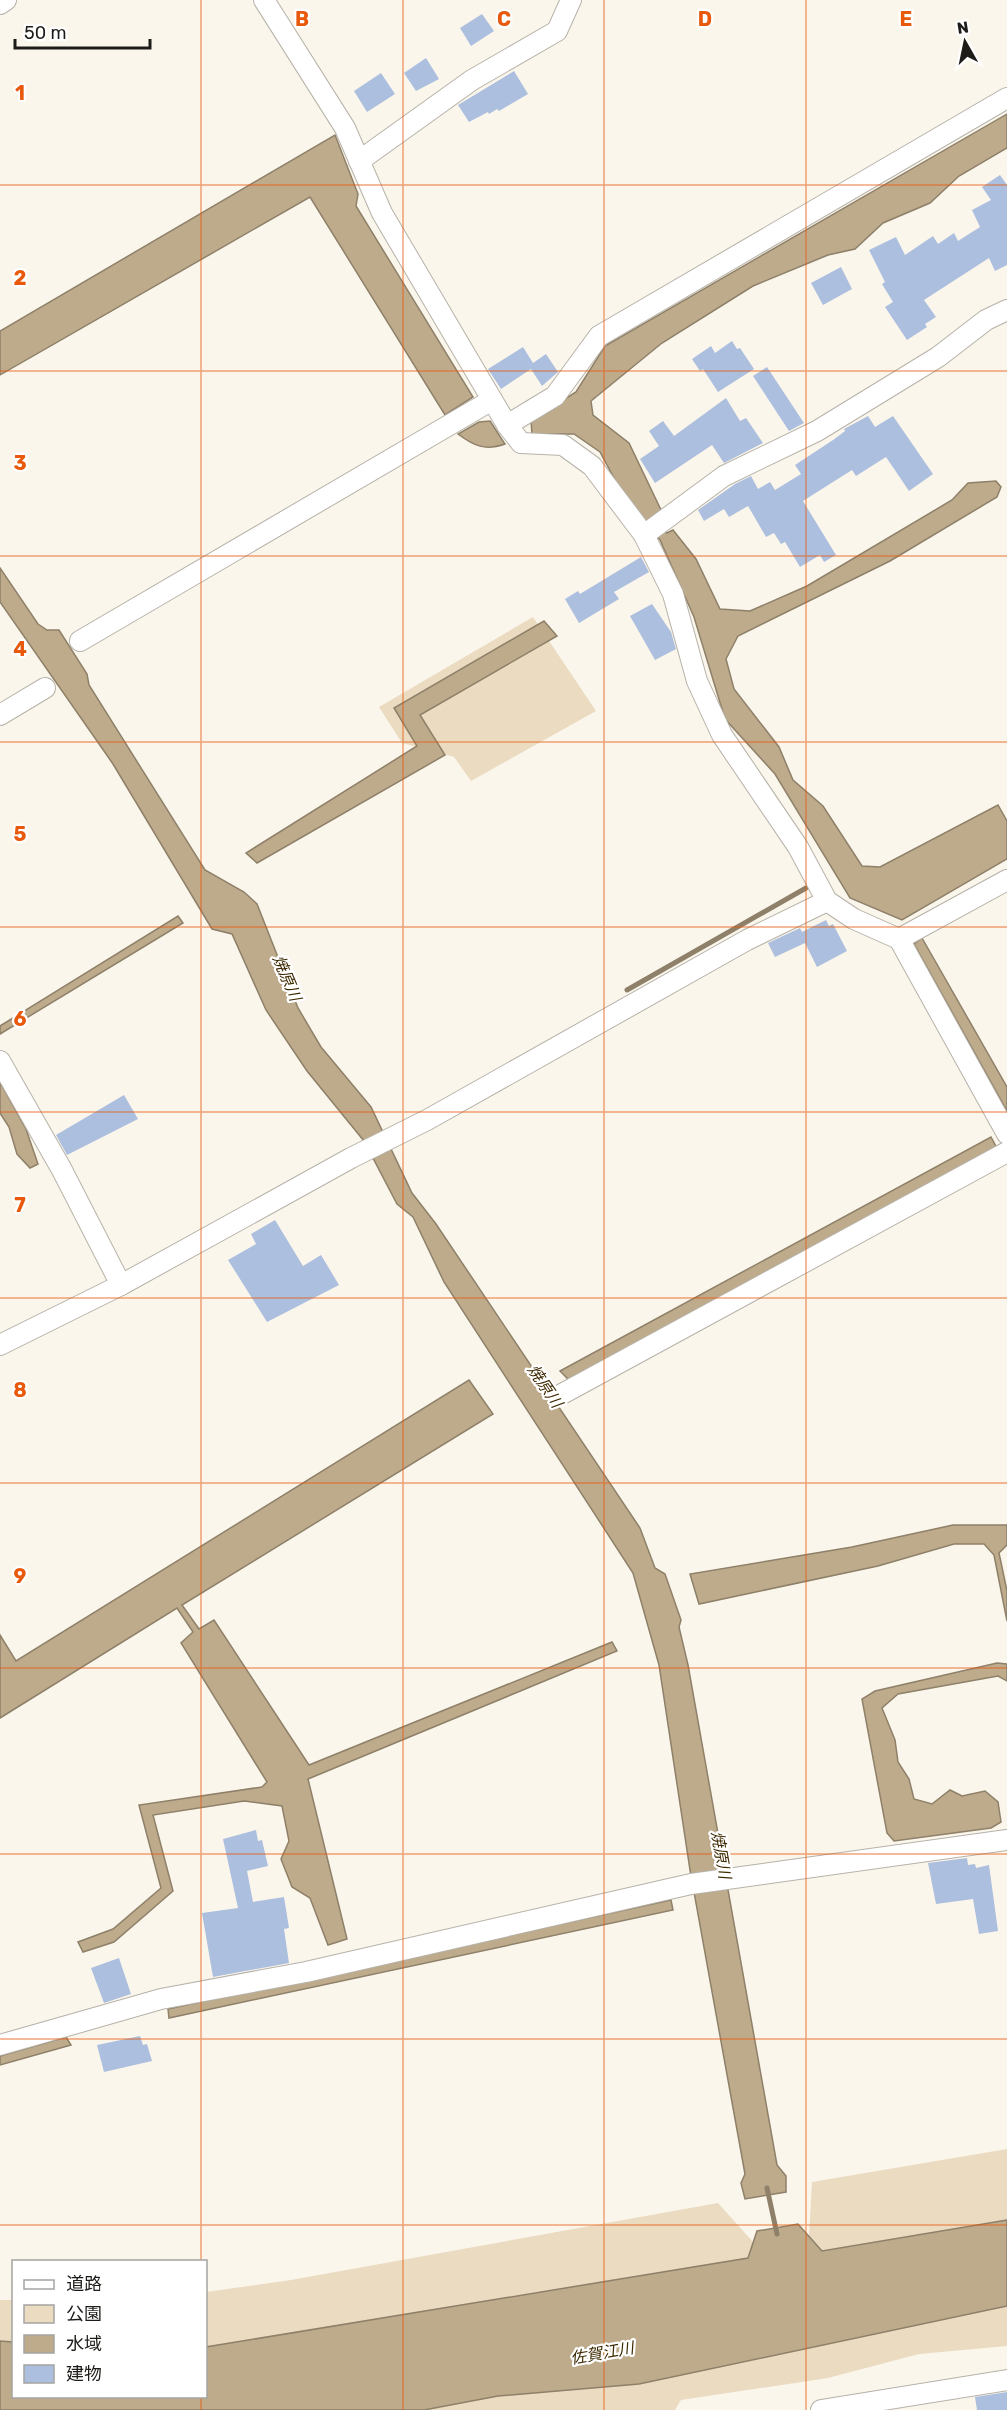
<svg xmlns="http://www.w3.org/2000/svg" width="1007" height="2410" font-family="Rubik,'Noto Sans JP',sans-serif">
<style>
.green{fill:#eadbc1}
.water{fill:#beab8b;stroke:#8e8069;stroke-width:1.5}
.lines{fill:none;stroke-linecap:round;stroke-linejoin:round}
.stream{stroke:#8e8069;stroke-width:5}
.building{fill:#acbfde}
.minor-casing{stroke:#b7b2a9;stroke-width:22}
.minor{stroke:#fff;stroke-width:20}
.grid{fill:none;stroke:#e8590c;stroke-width:1.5;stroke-opacity:0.55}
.labels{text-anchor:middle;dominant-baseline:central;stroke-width:4.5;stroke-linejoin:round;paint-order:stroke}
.water-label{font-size:16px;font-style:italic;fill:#3e2a00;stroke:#fff}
.grid-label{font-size:20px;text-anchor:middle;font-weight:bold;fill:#e8590c;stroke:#fff;stroke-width:4.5;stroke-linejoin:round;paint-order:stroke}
</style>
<rect width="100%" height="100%" fill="#fbf6ec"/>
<g class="green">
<path d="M 533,617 L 596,711 L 471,781 L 454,757 L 402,743 L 379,707 Z"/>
<path d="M 1007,2149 L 1007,2220 L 822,2251 L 809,2236 L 812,2182 Z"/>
<path d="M 718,2203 L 753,2242 L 749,2258 L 206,2347 L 206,2292 L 291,2280 Z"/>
<path d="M 0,2300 L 13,2300 L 13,2342 L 0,2341 Z"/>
<path d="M 1007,2306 L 1007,2346 L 919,2354 L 828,2378 L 681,2400 L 675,2410 L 424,2410 L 498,2396 L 639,2384 Z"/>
</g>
<g class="water">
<path d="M 1007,114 L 1007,148 L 959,176 L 930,203 L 883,223 L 855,249 L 828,255 L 753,286 L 662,343 L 591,401 L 593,415 L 629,443 L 662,512 L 655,517 L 667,533 L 673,530 L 696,559 L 720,609 L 750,611 L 807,586 L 952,500 L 968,483 L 996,481 L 1001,487 L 997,497 L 890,561 L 738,636 L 726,659 L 734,689 L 779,747 L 793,780 L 823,806 L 862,866 L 880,867 L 998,805 L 1007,821 L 1007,859 L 902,920 L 850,898 L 775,774 L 725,719 L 694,617 L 660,540 L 622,493 L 600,452 L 574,434 L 532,434 L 531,421 L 576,392 L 605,346 Z"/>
<path d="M 335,135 L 358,194 L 356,206 L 473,397 L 445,415 L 310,197 L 0,375 L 0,331 Z"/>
<path d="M 490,421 L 505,444 C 485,451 474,446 458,434 L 479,422 Z"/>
<path d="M 0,568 L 38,624 L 47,630 L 59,630 L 87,674 L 89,685 L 205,870 L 244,892 L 257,904 L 298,1008 L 321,1047 L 371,1107 L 412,1193 L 436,1224 L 640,1528 L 655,1568 L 665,1574 L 681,1620 L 679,1627 L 688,1665 L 777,2165 L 786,2176 L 786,2192 L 745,2199 L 741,2183 L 745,2174 L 690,1870 L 659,1665 L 633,1573 L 444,1282 L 413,1217 L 397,1204 L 364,1141 L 307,1071 L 266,1010 L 232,934 L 212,929 L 113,764 L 0,602 Z"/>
<path d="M 544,621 L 557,636 L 420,715 L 445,755 L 257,863 L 246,853 L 417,746 L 394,708 Z"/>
<path d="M 178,916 L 183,923 L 0,1034 L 0,1026 Z"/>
<path d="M 922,938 L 1007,1087 L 1007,1111 L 914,944 Z"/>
<path d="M 0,1082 L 26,1129 L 38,1164 L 30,1168 L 17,1154 L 9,1127 L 0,1113 Z"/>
<path d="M 991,1137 L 998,1150 L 569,1380 L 560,1371 Z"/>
<path d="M 469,1380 L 493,1414 L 182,1605 L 199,1629 L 214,1620 L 309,1765 L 612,1642 L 617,1651 L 308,1779 L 347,1939 L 328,1945 L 310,1898 L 292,1887 L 281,1859 L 289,1841 L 282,1806 L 244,1801 L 153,1815 L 173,1891 L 114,1942 L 83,1952 L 78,1942 L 113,1929 L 161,1888 L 139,1805 L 262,1787 L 267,1782 L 181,1643 L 193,1632 L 177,1608 L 0,1718 L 0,1635 L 16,1661 Z"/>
<path d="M 953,1525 L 1007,1525 L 1007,1545 L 999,1553 L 1007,1591 L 1007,1621 L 994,1555 L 984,1544 L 954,1544 L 878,1566 L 699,1604 L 690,1574 L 852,1547 Z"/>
<path d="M 997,1663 L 1007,1664 L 1007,1681 L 998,1676 L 898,1694 L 882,1708 L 895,1740 L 898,1762 L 909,1779 L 914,1799 L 932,1804 L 950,1790 L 962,1796 L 985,1791 L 998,1802 L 1001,1822 L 991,1828 L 894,1841 L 887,1833 L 862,1699 L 875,1691 Z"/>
<path d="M 671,1900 L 673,1910 L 169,2018 L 168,2009 Z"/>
<path d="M 66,2037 L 71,2045 L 0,2065 L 0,2056 Z"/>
<path d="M 1007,2220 L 1007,2306 L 639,2384 L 498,2396 L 424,2410 L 0,2410 L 0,2341 L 13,2342 L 14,2396 L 206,2396 L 206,2347 L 748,2258 L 757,2231 L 798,2224 L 822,2251 Z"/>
</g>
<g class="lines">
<g class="stream">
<path d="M 627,990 L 806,888"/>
<path d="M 767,2188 L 777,2234"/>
</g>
</g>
<g class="building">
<path d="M 482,14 L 494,31 L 471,46 L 460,28 Z"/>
<path d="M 426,58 L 439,79 L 416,91 L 404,73 Z"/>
<path d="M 514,71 L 528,94 L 499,111 L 497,109 L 489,114 L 488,112 L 469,122 L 458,105 Z"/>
<path d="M 381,73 L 395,94 L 367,112 L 354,91 Z"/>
<path d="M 1000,175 L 1007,185 L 1007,265 L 995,271 L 989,258 L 924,300 L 936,317 L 925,324 L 927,327 L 907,340 L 885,307 L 893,302 L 882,284 L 885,282 L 869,250 L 896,237 L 905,255 L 933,236 L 938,244 L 954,233 L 958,241 L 980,227 L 972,210 L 991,200 L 982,187 Z"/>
<path d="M 841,267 L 852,289 L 823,305 L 811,283 Z"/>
<path d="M 732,341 L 737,349 L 740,348 L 754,369 L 718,392 L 703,369 L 700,371 L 692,359 L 711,346 L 715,353 Z"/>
<path d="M 523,347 L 533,363 L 546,354 L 558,372 L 542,386 L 531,369 L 501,389 L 488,369 Z"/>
<path d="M 767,367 L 804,423 L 789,431 L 753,376 Z"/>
<path d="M 726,398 L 740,421 L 746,418 L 763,443 L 724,463 L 712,445 L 655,483 L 640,459 L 659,446 L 649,431 L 663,421 L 674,436 Z"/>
<path d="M 868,416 L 875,427 L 893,416 L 933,474 L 909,491 L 886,457 L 856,476 L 852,470 L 803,501 L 836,555 L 824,562 L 820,555 L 800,567 L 785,542 L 781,544 L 774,533 L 766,537 L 748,506 L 729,517 L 724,509 L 704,521 L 698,510 L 735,484 L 751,476 L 758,489 L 770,482 L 775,490 L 801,474 L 795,465 L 833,440 L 845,431 L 844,429 Z"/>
<path d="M 641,557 L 649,572 L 614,592 L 619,599 L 579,623 L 565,599 L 578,591 L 580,594 Z"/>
<path d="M 652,604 L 671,632 L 676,649 L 655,660 L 630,616 Z"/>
<path d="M 826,920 L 829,926 L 833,924 L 847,951 L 817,967 L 805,943 L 775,957 L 768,943 L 800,928 L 802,932 Z"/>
<path d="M 124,1095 L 138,1119 L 67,1155 L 56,1135 Z"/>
<path d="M 275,1220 L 303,1266 L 321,1255 L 339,1285 L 267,1322 L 228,1260 L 256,1244 L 251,1234 Z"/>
<path d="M 256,1830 L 258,1841 L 262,1840 L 268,1866 L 247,1871 L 253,1902 L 284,1897 L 289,1928 L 284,1929 L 289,1963 L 213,1977 L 202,1913 L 238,1908 L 223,1839 Z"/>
<path d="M 967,1858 L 968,1865 L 975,1864 L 976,1868 L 989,1865 L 998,1931 L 979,1934 L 973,1899 L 936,1904 L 928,1863 Z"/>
<path d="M 119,1958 L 131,1994 L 104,2003 L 91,1968 Z"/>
<path d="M 140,2036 L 143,2045 L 147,2044 L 152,2061 L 104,2072 L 97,2045 Z"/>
<path d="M 1007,2392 L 1007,2410 L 977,2410 L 975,2397 Z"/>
</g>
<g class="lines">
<defs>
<g id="minor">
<path d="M 264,0 L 345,128 L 382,213 L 507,425 L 521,443 L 563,445 L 592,466 L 644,535 L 673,594 L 697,681 L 722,735 L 798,847 L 827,901 L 854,919 L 899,939 L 1007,1134"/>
<path d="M 0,4 L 6,0"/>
<path d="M 359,161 L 472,80 L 557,31 L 571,0"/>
<path d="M 507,425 L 555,396 L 599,336 L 1007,98"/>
<path d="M 644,535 L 724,476 L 817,431 L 938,357 L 986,320 L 1007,310"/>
<path d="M 80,641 L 492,400"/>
<path d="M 0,715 L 45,688"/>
<path d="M 899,939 L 1007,880"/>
<path d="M 0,1061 L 62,1170 L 121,1285"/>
<path d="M 0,1345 L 121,1285 L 351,1158 L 427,1120 L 747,940 L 827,901"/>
<path d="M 562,1394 L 1007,1152"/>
<path d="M 0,2045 L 161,1999 L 306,1972 L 691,1884 L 1007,1840"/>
<path d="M 821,2410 L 1007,2380"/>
</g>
</defs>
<use href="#minor" class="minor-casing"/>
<use href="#minor" class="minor"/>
</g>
<path class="grid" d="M 201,0 L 201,2262M 403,0 L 403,2410M 604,0 L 604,2410M 806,0 L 806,2410M 0,185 L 1007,185M 0,371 L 1007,371M 0,556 L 1007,556M 0,742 L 1007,742M 0,927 L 1007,927M 0,1112 L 1007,1112M 0,1298 L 1007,1298M 0,1483 L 1007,1483M 0,1668 L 1007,1668M 0,1854 L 1007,1854M 0,2039 L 1007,2039M 0,2225 L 1007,2225M 201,2396 L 201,2410"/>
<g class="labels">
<g class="water-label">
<text transform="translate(287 978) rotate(67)">焼原川</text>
<text transform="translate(545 1386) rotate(56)">焼原川</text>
<text transform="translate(721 1855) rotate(80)">焼原川</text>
<text transform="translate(602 2353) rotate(-10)">佐賀江川</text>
</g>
</g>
<g class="grid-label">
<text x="302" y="26">B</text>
<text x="504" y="26">C</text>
<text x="705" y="26">D</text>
<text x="906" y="26">E</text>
<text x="20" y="100">1</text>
<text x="20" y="285">2</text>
<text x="20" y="470">3</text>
<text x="20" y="656">4</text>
<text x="20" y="841">5</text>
<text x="20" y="1026">6</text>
<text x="20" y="1212">7</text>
<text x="20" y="1397">8</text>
<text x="20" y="1583">9</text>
</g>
<rect x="12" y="2260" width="195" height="138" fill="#ffffff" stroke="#a5a4a3" stroke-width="1.5"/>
<rect x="24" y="2280" width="30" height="9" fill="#ffffff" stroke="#a5a4a3" stroke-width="1.5"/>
<text x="66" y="2290" font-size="18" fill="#1e1c19">道路</text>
<rect x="24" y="2305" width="30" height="18" fill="#eadbc1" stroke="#a5a4a3" stroke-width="1.5"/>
<text x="66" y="2320" font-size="18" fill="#1e1c19">公園</text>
<rect x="24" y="2335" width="30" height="18" fill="#beab8b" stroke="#a5a4a3" stroke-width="1.5"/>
<text x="66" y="2350" font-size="18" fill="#1e1c19">水域</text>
<rect x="24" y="2365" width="30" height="18" fill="#acbfde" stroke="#a5a4a3" stroke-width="1.5"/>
<text x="66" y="2380" font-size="18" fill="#1e1c19">建物</text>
<g transform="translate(965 42) rotate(351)" stroke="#ffffff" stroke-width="4.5" paint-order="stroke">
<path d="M0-4.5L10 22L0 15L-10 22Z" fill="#1e1c19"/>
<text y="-9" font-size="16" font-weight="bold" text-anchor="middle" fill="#1e1c19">N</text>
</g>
<path d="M15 39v9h135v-9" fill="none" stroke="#1e1c19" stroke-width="3"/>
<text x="24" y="39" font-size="18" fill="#1e1c19" stroke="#ffffff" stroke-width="4.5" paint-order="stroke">50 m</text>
</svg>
